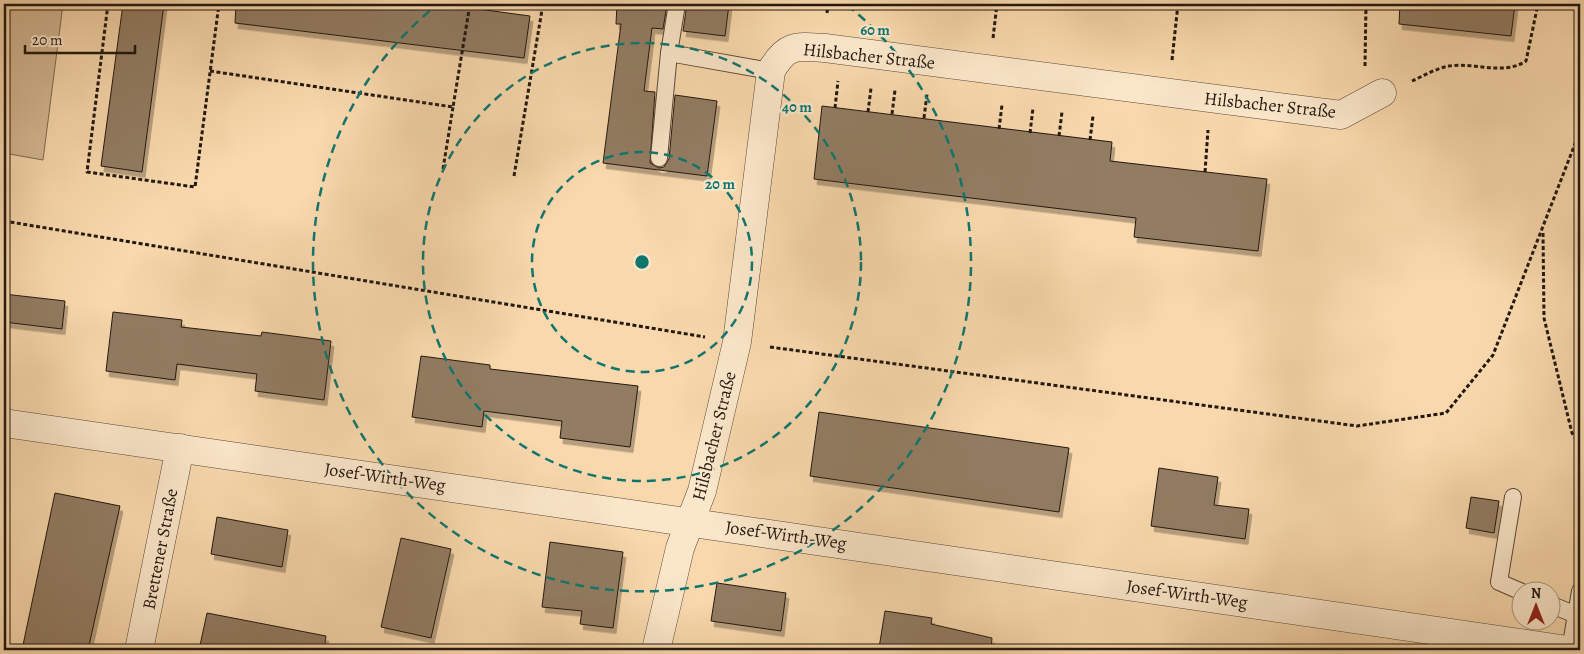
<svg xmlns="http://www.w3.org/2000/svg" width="1584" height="654" font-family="Alegreya,serif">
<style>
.green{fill:#d4b792;stroke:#7c6852}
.building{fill:#927c62;stroke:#231811;filter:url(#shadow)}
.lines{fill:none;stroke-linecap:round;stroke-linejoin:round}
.lane-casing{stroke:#584838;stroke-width:18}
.street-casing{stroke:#584838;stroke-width:29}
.path{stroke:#231811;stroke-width:3;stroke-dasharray:4 2.5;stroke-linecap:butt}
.lane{stroke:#fae6c9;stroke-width:16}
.street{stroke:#fae6c9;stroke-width:28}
.ring{fill:none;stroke:#0f766e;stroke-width:2.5;stroke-dasharray:9 6}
.labels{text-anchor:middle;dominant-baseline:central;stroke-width:4.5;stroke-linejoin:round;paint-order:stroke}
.street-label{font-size:18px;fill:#231811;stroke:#fae6c9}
.centre{fill:#0f766e;stroke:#fae6c9;stroke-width:2.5}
.ring-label{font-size:15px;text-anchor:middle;font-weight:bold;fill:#0f766e;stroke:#fae6c9;stroke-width:4.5;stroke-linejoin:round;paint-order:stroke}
</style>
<defs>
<filter id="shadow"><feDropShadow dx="3" dy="5.5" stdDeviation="0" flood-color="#0004"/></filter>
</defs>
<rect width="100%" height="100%" fill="#f8d8ac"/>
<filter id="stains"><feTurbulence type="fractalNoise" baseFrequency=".004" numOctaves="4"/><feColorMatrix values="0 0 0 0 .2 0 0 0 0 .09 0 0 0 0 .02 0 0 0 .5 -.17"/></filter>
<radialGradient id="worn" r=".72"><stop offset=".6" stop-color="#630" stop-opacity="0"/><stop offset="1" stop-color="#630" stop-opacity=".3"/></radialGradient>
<path class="green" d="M 4,4 L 63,4 L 43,160 L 4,153 Z"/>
<g class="building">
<path d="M 123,4 L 164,4 L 142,172 L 101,166 Z"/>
<path d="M 236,4 L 441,4 L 530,16 L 524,58 L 235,23 Z"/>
<path d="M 617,4 L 667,4 L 663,29 L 652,28 L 644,91 L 655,92 L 650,163 L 659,168 L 664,167 L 669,159 L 675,95 L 717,101 L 707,176 L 603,163 L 621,24 L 616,24 Z"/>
<path d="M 687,4 L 729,4 L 725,36 L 683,31 Z"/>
<path d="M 1400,4 L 1515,4 L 1511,36 L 1399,24 Z"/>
<path d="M 822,106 L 1112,142 L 1110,161 L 1267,179 L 1258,251 L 1134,237 L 1136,218 L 814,179 Z"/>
<path d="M 4,294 L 65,301 L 62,329 L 4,322 Z"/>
<path d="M 113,312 L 182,320 L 181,327 L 261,336 L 262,332 L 331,341 L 324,400 L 255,391 L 257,374 L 177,364 L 175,380 L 106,371 Z"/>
<path d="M 421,356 L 490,365 L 490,369 L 638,386 L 630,447 L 560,438 L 562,421 L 484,411 L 482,427 L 412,417 Z"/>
<path d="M 819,412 L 1069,448 L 1059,512 L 810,476 Z"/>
<path d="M 1159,468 L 1218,477 L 1214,505 L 1249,509 L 1245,539 L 1151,526 Z"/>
<path d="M 55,493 L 120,506 L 88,650 L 22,650 Z"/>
<path d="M 1471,497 L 1499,501 L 1494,533 L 1466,528 Z"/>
<path d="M 217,517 L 288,530 L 282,567 L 211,554 Z"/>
<path d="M 401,538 L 451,549 L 431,638 L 381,627 Z"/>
<path d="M 550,542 L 623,552 L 613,628 L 580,624 L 582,611 L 542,607 Z"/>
<path d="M 717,583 L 786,593 L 781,631 L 711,621 Z"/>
<path d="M 885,611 L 932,618 L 931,624 L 992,638 L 991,650 L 895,650 L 879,648 Z"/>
<path d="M 207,613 L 326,636 L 324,650 L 199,650 Z"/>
</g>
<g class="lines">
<defs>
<g id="lane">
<path d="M 677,4 L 669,53 L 771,71"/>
<path d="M 659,158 L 669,53"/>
<path d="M 1513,497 L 1499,582 L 1522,592"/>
<path d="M 1552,605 L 1576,615"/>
<path d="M 1570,650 L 1580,591"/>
</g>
<g id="street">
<path d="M 4,423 L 1568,650"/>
<path d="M 139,650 L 180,448"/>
<path d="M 656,650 L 680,548 L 702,491 L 737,342 L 771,71 C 786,44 796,46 825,48 L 1341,115 L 1382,93"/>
</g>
</defs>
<use href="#lane" class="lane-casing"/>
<use href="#street" class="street-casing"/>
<g class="path">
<path d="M 108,4 L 87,172 L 195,187 L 219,4"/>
<path d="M 533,4 L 543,5"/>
<path d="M 827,13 L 828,4"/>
<path d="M 993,38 L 997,4"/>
<path d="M 1172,60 L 1178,4"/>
<path d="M 1365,66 L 1366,4"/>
<path d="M 210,71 L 453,107 L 470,4"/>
<path d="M 1412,81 C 1423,76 1437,68 1449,66 C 1475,62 1503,76 1526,61 L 1538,4"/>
<path d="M 835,108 L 838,81"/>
<path d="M 868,112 L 871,88"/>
<path d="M 892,114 L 895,90"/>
<path d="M 924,118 L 927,94"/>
<path d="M 999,129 L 1002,105"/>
<path d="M 1030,133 L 1033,108"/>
<path d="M 1059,136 L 1062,112"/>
<path d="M 1090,140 L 1093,116"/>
<path d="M 443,169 L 453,107"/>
<path d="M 1205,172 L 1208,130"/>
<path d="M 514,176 L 543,4"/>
<path d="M 4,221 L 705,337"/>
<path d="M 1543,233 L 1544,318 L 1572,433 L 1580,446"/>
<path d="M 770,347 L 1357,426 L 1446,413 L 1493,355 L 1580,131"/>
</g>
<use href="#lane" class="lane"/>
<use href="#street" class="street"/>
</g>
<g class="ring">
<circle cx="642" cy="262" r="110"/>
<circle cx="642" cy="262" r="219"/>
<path d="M847 5A329 329 0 1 1 437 5"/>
</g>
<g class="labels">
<g class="street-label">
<text transform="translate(869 56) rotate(6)">Hilsbacher Straße</text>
<text transform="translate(1270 105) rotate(6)">Hilsbacher Straße</text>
<text transform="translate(714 436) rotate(-76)">Hilsbacher Straße</text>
<text transform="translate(385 477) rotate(8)">Josef-Wirth-Weg</text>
<text transform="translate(786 535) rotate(8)">Josef-Wirth-Weg</text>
<text transform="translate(160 549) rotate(-79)">Brettener Straße</text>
<text transform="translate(1187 594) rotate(8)">Josef-Wirth-Weg</text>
</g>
</g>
<circle cx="642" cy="262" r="8" class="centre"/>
<g class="ring-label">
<text x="875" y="35">60 m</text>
<text x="797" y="112">40 m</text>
<text x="720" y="189">20 m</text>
</g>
<rect width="1584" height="654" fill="none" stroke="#f8d8ac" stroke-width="20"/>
<rect x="5" y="5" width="1574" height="644" fill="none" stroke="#231811" stroke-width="2.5"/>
<rect x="10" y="10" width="1564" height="634" fill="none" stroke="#231811"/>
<g transform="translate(1536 606)"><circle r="24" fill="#fae6c9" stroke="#a4947f"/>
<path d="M0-4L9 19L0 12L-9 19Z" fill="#8f2418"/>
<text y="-8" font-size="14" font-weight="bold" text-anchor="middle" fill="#231811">N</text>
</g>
<path d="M25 45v8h110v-8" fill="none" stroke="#231811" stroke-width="2.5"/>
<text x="32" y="45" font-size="15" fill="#231811" stroke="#fae6c9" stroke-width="4" paint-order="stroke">20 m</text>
<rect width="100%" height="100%" filter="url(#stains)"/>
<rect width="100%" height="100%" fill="url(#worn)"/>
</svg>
